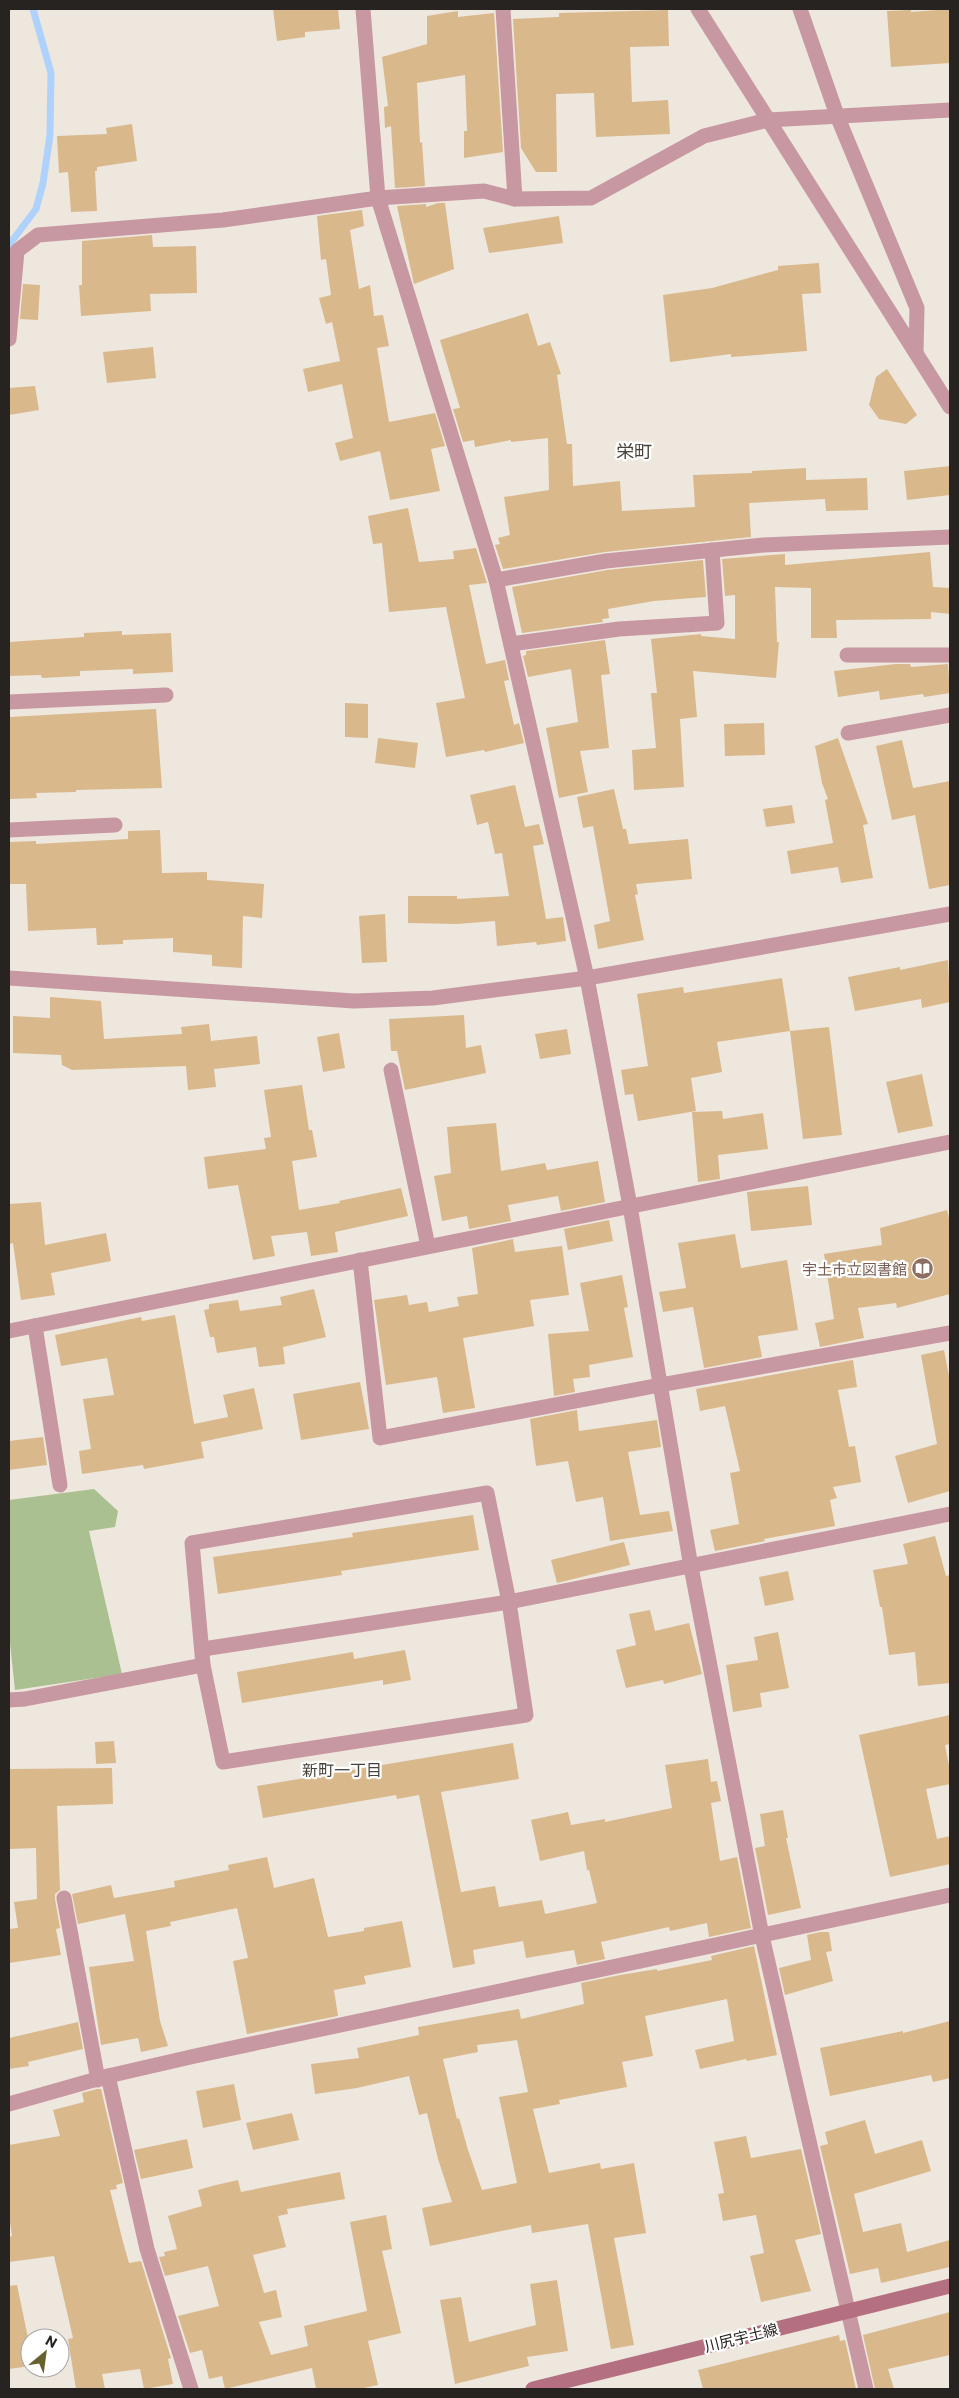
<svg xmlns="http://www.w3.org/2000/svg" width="959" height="2398" font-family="Commissioner,'Noto Sans JP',sans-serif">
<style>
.forest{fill:#aac090}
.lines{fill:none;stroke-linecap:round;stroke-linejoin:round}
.stream{stroke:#afd2fc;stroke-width:7}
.building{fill:#d9b88c;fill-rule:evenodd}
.minor{stroke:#c898a2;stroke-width:15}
.tertiary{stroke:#c898a2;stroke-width:15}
.secondary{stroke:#b47080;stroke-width:15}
.labels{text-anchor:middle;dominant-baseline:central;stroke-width:4.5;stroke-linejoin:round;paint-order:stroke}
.education-label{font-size:15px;fill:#785e54;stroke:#fff;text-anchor:end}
.street-label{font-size:15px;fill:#262320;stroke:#fff}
.neighbourhood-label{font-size:16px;fill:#49433c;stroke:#fff}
.quarter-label{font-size:18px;fill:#49433c;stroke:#fff}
</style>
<rect width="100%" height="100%" fill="#eee7de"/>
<path class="forest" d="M 94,1489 L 118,1511 L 115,1527 L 89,1531 L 122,1674 L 15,1690 L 9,1634 L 9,1500 Z"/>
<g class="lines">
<path class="stream" d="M 9,245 L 36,209 L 43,183 L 50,135 L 51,73 L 33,9"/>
</g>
<g class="building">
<path d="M 273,9 L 338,9 L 340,29 L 305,32 L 305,37 L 277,41 Z"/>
<path d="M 950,9 L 950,63 L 891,67 L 887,11 L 911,10 L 911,12 Z"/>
<path d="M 668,10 L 669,46 L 630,47 L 632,102 L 668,100 L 670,134 L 596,137 L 594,93 L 556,94 L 557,172 L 536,172 L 521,148 L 513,19 L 559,17 L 559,13 Z"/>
<path d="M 458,11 L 458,17 L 494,13 L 503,152 L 464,158 L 464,131 L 467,131 L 465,75 L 417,83 L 420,143 L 422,142 L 425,186 L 395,188 L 391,126 L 385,128 L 384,107 L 388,106 L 382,57 L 427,44 L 427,16 Z"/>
<path d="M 132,124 L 137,161 L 97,167 L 97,171 L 95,171 L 97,211 L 71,212 L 68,172 L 59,173 L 57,136 L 107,134 L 106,128 Z"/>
<path d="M 438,203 L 445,203 L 454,269 L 414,284 L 397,206 L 426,204 L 426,207 Z"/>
<path d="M 362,210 L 364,226 L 350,230 L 359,289 L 370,285 L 374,316 L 383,315 L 389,346 L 377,348 L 389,422 L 435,413 L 445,446 L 431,449 L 440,491 L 390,500 L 380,451 L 340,461 L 335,443 L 353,438 L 342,384 L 308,392 L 303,369 L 340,361 L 332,322 L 326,324 L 319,298 L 331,295 L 326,259 L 321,260 L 317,216 Z"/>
<path d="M 559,216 L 563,243 L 489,253 L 483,228 Z"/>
<path d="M 152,235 L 153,247 L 196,246 L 197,293 L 150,294 L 151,311 L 81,316 L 79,285 L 82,285 L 82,241 Z"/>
<path d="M 819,263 L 821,293 L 802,294 L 807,351 L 731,357 L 731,354 L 670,362 L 663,295 L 712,288 L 778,270 L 778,266 Z"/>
<path d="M 23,284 L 40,285 L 38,320 L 20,319 Z"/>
<path d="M 528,313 L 538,346 L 550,342 L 561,374 L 557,375 L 567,444 L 572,444 L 573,486 L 620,481 L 622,511 L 695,507 L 693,475 L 752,473 L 752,471 L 806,468 L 806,480 L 867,478 L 868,510 L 826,511 L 825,499 L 749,503 L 751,537 L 605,552 L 503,569 L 495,545 L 500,544 L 498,538 L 510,535 L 504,497 L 549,490 L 548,438 L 511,442 L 511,440 L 475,447 L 474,440 L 463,442 L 453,409 L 460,408 L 440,340 Z"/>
<path d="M 153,347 L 156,378 L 107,383 L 103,352 Z"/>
<path d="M 887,369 L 917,415 L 906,424 L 879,419 L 869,405 L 876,377 Z"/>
<path d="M 35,386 L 39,410 L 9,415 L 9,388 Z"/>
<path d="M 950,466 L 950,495 L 907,500 L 904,471 Z"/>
<path d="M 408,508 L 419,562 L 454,559 L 453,551 L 476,548 L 487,583 L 469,585 L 486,664 L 505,660 L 509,680 L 504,681 L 514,725 L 519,723 L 524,743 L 485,752 L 484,750 L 446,757 L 436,703 L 465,698 L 446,607 L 389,612 L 382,543 L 373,544 L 368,516 Z"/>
<path d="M 930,552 L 933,587 L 950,588 L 950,614 L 931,612 L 931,619 L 836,620 L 837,638 L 811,638 L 811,588 L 775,587 L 777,642 L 779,642 L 776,678 L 693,671 L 697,717 L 680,719 L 684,787 L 634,790 L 632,750 L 656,748 L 651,693 L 657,693 L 651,639 L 701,634 L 701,636 L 735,639 L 735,595 L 725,596 L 722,559 L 785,554 L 785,565 Z"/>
<path d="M 703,560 L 706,597 L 654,601 L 608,609 L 609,618 L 602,619 L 603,622 L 522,633 L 512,587 L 607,570 Z"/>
<path d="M 122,631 L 122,635 L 171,633 L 173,672 L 133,674 L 133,669 L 80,671 L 80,676 L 42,678 L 41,675 L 9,676 L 9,642 L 84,637 L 84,633 Z"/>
<path d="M 605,640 L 610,674 L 601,675 L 609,748 L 580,751 L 588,792 L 559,798 L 546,728 L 578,722 L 571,669 L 528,677 L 523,656 L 526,655 L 526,651 Z"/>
<path d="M 896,664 L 910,664 L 911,667 L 948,664 L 950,693 L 924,697 L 923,694 L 880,700 L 879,691 L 838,697 L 834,671 Z"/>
<path d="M 345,703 L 368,704 L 368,738 L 345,737 Z"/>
<path d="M 156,709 L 162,788 L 76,790 L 76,792 L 36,793 L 37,798 L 10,799 L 9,717 Z"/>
<path d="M 764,723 L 765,755 L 725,756 L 724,724 Z"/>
<path d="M 378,738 L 418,743 L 415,768 L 375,763 Z"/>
<path d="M 838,738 L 868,824 L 863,825 L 873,878 L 841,883 L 838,867 L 791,874 L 787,851 L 833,843 L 825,800 L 828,799 L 822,783 L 815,746 Z"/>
<path d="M 902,740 L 913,788 L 950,781 L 950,885 L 929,889 L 915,815 L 892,820 L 876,746 Z"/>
<path d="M 515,785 L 525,827 L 539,824 L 544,844 L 533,846 L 546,919 L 563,917 L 566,941 L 537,945 L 536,942 L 497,946 L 495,921 L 457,924 L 408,923 L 408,896 L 457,896 L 457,899 L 509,896 L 502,853 L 495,854 L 488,822 L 477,825 L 470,795 Z"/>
<path d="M 614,789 L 623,829 L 626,829 L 629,844 L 688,839 L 692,879 L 636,884 L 638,894 L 635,895 L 644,940 L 598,949 L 594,925 L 610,921 L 593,826 L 583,828 L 577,797 Z"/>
<path d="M 792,805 L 795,823 L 766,827 L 763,809 Z"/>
<path d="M 160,830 L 162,873 L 207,872 L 207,880 L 264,884 L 262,918 L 243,916 L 242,968 L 212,966 L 212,955 L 173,952 L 173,938 L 123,940 L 123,944 L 97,945 L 96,928 L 28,931 L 26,884 L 9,884 L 9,842 L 36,841 L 36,844 L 128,839 L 128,831 Z"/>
<path d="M 385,914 L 387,962 L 362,963 L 359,916 Z"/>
<path d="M 948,960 L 950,1002 L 922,1008 L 921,999 L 855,1011 L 848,977 L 900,967 L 900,970 Z"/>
<path d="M 782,978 L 790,1031 L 717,1042 L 722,1072 L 691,1078 L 696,1111 L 638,1121 L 633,1094 L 625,1095 L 621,1070 L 648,1066 L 637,994 L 683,987 L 684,993 Z"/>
<path d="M 50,997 L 101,1001 L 104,1039 L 182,1034 L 181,1027 L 209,1024 L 211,1041 L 257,1036 L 260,1064 L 214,1069 L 216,1087 L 188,1090 L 186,1066 L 72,1070 L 62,1065 L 61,1055 L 13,1053 L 13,1016 L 50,1018 Z"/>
<path d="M 464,1015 L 466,1048 L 481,1045 L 486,1073 L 405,1090 L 397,1051 L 391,1051 L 389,1019 Z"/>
<path d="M 829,1027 L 842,1135 L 803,1139 L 790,1031 Z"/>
<path d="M 567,1029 L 571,1054 L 540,1059 L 535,1034 Z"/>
<path d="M 339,1033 L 345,1068 L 323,1072 L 317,1037 Z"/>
<path d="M 922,1074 L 933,1126 L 898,1133 L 886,1082 Z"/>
<path d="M 302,1085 L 309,1130 L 312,1130 L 317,1157 L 292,1161 L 299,1210 L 340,1203 L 339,1201 L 401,1188 L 408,1216 L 335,1232 L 338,1252 L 311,1256 L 307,1232 L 271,1236 L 275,1256 L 253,1260 L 238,1185 L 208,1189 L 204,1157 L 266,1149 L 264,1138 L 271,1137 L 264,1090 Z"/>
<path d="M 722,1111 L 723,1119 L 763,1113 L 768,1149 L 718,1155 L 720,1179 L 698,1182 L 692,1112 Z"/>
<path d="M 496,1123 L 501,1171 L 545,1163 L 547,1170 L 598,1161 L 605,1202 L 561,1211 L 558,1196 L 508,1205 L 511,1221 L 469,1229 L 467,1216 L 442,1221 L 434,1176 L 451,1173 L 447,1127 Z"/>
<path d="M 808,1186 L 812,1225 L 751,1231 L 747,1192 Z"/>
<path d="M 41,1202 L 45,1245 L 106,1233 L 111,1261 L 51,1273 L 55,1295 L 21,1300 L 13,1243 L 9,1244 L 9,1204 Z"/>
<path d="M 947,1210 L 950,1222 L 950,1294 L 897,1308 L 896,1303 L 858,1308 L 864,1338 L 820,1347 L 815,1323 L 834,1319 L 824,1254 L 882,1245 L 880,1228 Z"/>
<path d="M 609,1220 L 613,1241 L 568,1250 L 564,1229 Z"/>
<path d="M 735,1234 L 741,1268 L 787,1260 L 798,1330 L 758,1336 L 762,1357 L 704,1368 L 693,1307 L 663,1312 L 659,1292 L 686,1288 L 678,1243 Z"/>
<path d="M 513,1239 L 515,1252 L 562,1246 L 569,1295 L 530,1300 L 534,1326 L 463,1338 L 475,1408 L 443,1413 L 437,1377 L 386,1385 L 374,1300 L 407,1295 L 409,1305 L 427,1302 L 429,1312 L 459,1306 L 457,1297 L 478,1294 L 472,1248 Z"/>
<path d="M 622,1275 L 628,1307 L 624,1308 L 633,1357 L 589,1365 L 590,1377 L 573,1379 L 575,1392 L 554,1396 L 548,1334 L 589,1331 L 580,1283 Z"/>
<path d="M 314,1289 L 326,1337 L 283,1347 L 285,1364 L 259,1367 L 256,1347 L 217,1353 L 214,1337 L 210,1337 L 204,1310 L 209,1309 L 209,1304 L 238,1300 L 240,1311 L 282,1305 L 280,1297 Z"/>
<path d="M 175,1315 L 194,1424 L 228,1417 L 223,1395 L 254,1388 L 263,1429 L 201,1442 L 204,1458 L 144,1469 L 143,1465 L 82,1474 L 79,1451 L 91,1449 L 83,1399 L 114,1395 L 107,1358 L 61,1366 L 55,1335 L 141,1317 L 142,1321 Z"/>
<path d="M 944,1350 L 950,1381 L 950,1491 L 908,1503 L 895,1456 L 937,1444 L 921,1355 Z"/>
<path d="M 853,1360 L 857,1387 L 838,1390 L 849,1447 L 855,1446 L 861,1482 L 833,1487 L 837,1498 L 830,1500 L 835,1526 L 764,1539 L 765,1541 L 715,1551 L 710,1530 L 739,1524 L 730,1473 L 740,1471 L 725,1406 L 700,1411 L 696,1389 Z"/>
<path d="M 360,1382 L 369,1429 L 301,1440 L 293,1394 Z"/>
<path d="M 577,1410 L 579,1431 L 657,1420 L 661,1447 L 628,1452 L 640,1515 L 669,1511 L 673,1531 L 610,1541 L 603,1497 L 576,1502 L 568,1461 L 536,1466 L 530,1419 Z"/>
<path d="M 43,1437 L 47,1465 L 9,1470 L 9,1441 Z"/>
<path d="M 473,1515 L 479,1550 L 341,1571 L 342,1575 L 218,1594 L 213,1557 L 353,1537 L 352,1533 Z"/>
<path d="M 935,1536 L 946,1576 L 950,1575 L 950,1683 L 918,1686 L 915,1652 L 889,1655 L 882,1607 L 880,1607 L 873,1570 L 908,1564 L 903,1544 Z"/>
<path d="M 624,1542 L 630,1565 L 557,1583 L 551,1560 Z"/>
<path d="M 788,1571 L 794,1600 L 765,1606 L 759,1577 Z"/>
<path d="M 650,1610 L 655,1631 L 689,1623 L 702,1674 L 664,1684 L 663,1680 L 626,1688 L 616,1650 L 636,1645 L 629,1614 Z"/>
<path d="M 778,1632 L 789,1688 L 760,1693 L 762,1707 L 733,1712 L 726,1665 L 758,1660 L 754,1637 Z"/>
<path d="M 405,1650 L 411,1680 L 383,1685 L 383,1680 L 242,1703 L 237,1672 L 353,1652 L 354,1659 Z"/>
<path d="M 950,1715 L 950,1744 L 945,1745 L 950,1771 L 950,1784 L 926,1789 L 937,1839 L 950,1836 L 950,1864 L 890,1877 L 859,1735 Z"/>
<path d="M 114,1741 L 116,1763 L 96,1764 L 95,1742 Z"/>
<path d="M 513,1743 L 519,1779 L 441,1792 L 461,1892 L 495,1886 L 499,1907 L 542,1900 L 545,1914 L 597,1903 L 589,1870 L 587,1870 L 584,1851 L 540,1861 L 531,1820 L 568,1812 L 571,1825 L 605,1819 L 605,1822 L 672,1808 L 665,1765 L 708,1759 L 711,1782 L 717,1781 L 721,1801 L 711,1803 L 720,1861 L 737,1857 L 751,1928 L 709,1937 L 707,1923 L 670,1931 L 669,1927 L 601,1942 L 605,1959 L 577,1965 L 574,1950 L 526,1958 L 523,1941 L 473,1950 L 475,1964 L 453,1968 L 419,1795 L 397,1799 L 396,1795 L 263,1818 L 257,1786 Z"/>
<path d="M 112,1768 L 113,1804 L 57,1806 L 60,1890 L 55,1894 L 55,1899 L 60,1928 L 56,1929 L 61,1955 L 9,1963 L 9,1929 L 18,1928 L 14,1902 L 37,1899 L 36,1848 L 9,1849 L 9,1769 Z"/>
<path d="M 783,1810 L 788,1838 L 786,1838 L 801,1908 L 768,1915 L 755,1848 L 765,1846 L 760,1814 Z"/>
<path d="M 267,1857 L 274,1888 L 314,1878 L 328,1937 L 364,1931 L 364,1928 L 402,1921 L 411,1967 L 364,1976 L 366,1984 L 334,1990 L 338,2016 L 247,2034 L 233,1961 L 248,1958 L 237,1908 L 170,1922 L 171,1926 L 146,1931 L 160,2021 L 168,2046 L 141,2052 L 138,2038 L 101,2045 L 89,1967 L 134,1961 L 125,1914 L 78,1924 L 72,1894 L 111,1885 L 114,1898 L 175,1887 L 174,1881 L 229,1870 L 228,1865 Z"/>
<path d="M 820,1932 L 829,1932 L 832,1951 L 826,1952 L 833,1981 L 785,1995 L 779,1968 L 811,1960 L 807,1935 Z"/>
<path d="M 754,1946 L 777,2055 L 747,2061 L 746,2059 L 700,2069 L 695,2050 L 734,2041 L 727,1999 L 645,2016 L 653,2056 L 622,2062 L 627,2087 L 559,2100 L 560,2104 L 533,2109 L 549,2173 L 600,2163 L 601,2169 L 634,2163 L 646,2233 L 614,2238 L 634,2345 L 611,2349 L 588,2224 L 532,2233 L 531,2225 L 430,2246 L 422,2208 L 452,2202 L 438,2159 L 427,2113 L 419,2115 L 409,2076 L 357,2088 L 315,2094 L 311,2064 L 359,2058 L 357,2048 L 419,2035 L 418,2027 L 519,2009 L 521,2019 L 584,2004 L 581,1983 L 620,1975 L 657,1969 L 657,1971 L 712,1960 L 711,1956 ZM 517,2040 L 528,2092 L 499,2097 L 517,2183 L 482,2190 L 468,2150 L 459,2118 L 457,2119 L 443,2059 L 478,2052 L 477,2045 Z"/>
<path d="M 950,2021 L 950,2078 L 933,2082 L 931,2075 L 830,2096 L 820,2048 L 903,2031 L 903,2033 Z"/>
<path d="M 78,2022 L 83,2049 L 28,2062 L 29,2066 L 9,2069 L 9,2038 Z"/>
<path d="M 234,2084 L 241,2120 L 203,2128 L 196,2091 Z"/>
<path d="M 97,2089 L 101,2089 L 123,2183 L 116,2185 L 117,2189 L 110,2190 L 123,2242 L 129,2263 L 141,2261 L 171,2358 L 168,2359 L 173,2384 L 144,2389 L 140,2369 L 102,2374 L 105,2389 L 76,2389 L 68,2339 L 73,2338 L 54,2256 L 9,2262 L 9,2237 L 12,2236 L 9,2216 L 9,2145 L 60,2136 L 53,2110 L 84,2102 L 82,2093 Z"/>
<path d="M 292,2113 L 299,2140 L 253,2150 L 246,2123 Z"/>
<path d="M 865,2120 L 875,2154 L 922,2140 L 931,2171 L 854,2194 L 863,2232 L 901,2223 L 907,2252 L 950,2240 L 950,2267 L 881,2283 L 878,2268 L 850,2274 L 820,2146 L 828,2144 L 825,2132 Z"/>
<path d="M 746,2136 L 751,2158 L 801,2149 L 821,2234 L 795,2240 L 811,2291 L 761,2302 L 750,2256 L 764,2253 L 756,2215 L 723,2221 L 718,2194 L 724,2193 L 714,2142 Z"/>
<path d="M 187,2139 L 193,2168 L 141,2179 L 134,2150 Z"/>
<path d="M 340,2172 L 345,2199 L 287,2209 L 288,2214 L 278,2216 L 286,2247 L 253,2255 L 264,2293 L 276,2290 L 282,2317 L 259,2322 L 271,2355 L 308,2346 L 304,2326 L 367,2311 L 350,2222 L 386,2215 L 392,2249 L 382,2251 L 401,2333 L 368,2341 L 378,2385 L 359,2389 L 316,2389 L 312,2368 L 225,2389 L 222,2376 L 209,2379 L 202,2350 L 190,2353 L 178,2316 L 219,2306 L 208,2266 L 165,2276 L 159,2257 L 165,2256 L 164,2252 L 177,2249 L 168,2216 L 202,2206 L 198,2190 L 216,2185 L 238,2180 L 241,2192 Z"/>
<path d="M 557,2280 L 568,2351 L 527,2357 L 529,2366 L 455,2384 L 440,2300 L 461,2297 L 469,2342 L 536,2325 L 530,2284 Z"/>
<path d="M 17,2285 L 30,2347 L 30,2366 L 9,2369 L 9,2286 Z"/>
<path d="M 950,2312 L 950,2355 L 888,2369 L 894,2389 L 875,2389 L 863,2335 Z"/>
<path d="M 839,2335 L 840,2341 L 845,2340 L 856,2389 L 703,2389 L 698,2370 Z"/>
</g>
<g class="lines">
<g class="minor">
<path d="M 363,9 L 378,198 L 496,580 L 587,978 L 630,1206 L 691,1567 L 762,1936 L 866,2389"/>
<path d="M 503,9 L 515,199"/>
<path d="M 800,9 L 838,118 L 917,308 L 916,353"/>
<path d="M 9,339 L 17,251 L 38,235 L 223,220 L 378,198 L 484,191 L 515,199 L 591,198 L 704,136 L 768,120 L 950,110"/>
<path d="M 496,580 L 606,561 L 763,545 L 950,537"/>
<path d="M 511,644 L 619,629 L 717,623 L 712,550"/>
<path d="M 847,655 L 950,655"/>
<path d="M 9,702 L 166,695"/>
<path d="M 848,733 L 950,715"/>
<path d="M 9,830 L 115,825"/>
<path d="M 391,1070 L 428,1246"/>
<path d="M 360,1260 L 380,1438 L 660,1385 L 950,1333"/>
<path d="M 35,1326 L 60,1485"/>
<path d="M 9,1331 L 950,1142"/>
<path d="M 487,1493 L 509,1602 L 526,1715 L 223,1762 L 203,1665 L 192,1543 Z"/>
<path d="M 203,1649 L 509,1602 L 950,1514"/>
<path d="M 9,1700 L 25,1699 L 203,1665"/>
<path d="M 64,1898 L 98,2080"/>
<path d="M 108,2076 L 147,2249 L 191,2389"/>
<path d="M 9,2104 L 108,2076 L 195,2056 L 950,1895"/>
</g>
<g class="tertiary">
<path d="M 698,9 L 950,407"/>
<path d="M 9,978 L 354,1001 L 433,998 L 587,978 L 950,914"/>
</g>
<path class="secondary" d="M 533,2389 L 950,2286"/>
</g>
<defs>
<symbol id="library-disc" viewBox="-11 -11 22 22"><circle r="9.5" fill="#8d6e63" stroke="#fff"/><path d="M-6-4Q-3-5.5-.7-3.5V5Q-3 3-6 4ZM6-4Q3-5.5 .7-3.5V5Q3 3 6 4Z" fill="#fff"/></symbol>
</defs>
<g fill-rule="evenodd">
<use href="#library-disc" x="910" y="1256" width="25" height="25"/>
</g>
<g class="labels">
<g class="education-label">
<text x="907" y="1269">宇土市立図書館</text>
</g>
<g class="street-label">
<text transform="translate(741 2337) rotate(-14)">川尻宇土線</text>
</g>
<g class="neighbourhood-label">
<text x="342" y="1769">新町一丁目</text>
</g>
<g class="quarter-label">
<text x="634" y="451">栄町</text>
</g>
</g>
<rect width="959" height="2398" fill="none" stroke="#262320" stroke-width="20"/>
<g transform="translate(45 2353) rotate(29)"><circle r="24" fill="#ffffff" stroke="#a8a7a6"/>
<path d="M0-4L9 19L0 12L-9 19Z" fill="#65622e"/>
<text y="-8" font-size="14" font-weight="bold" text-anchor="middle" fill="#262320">N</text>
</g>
</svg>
